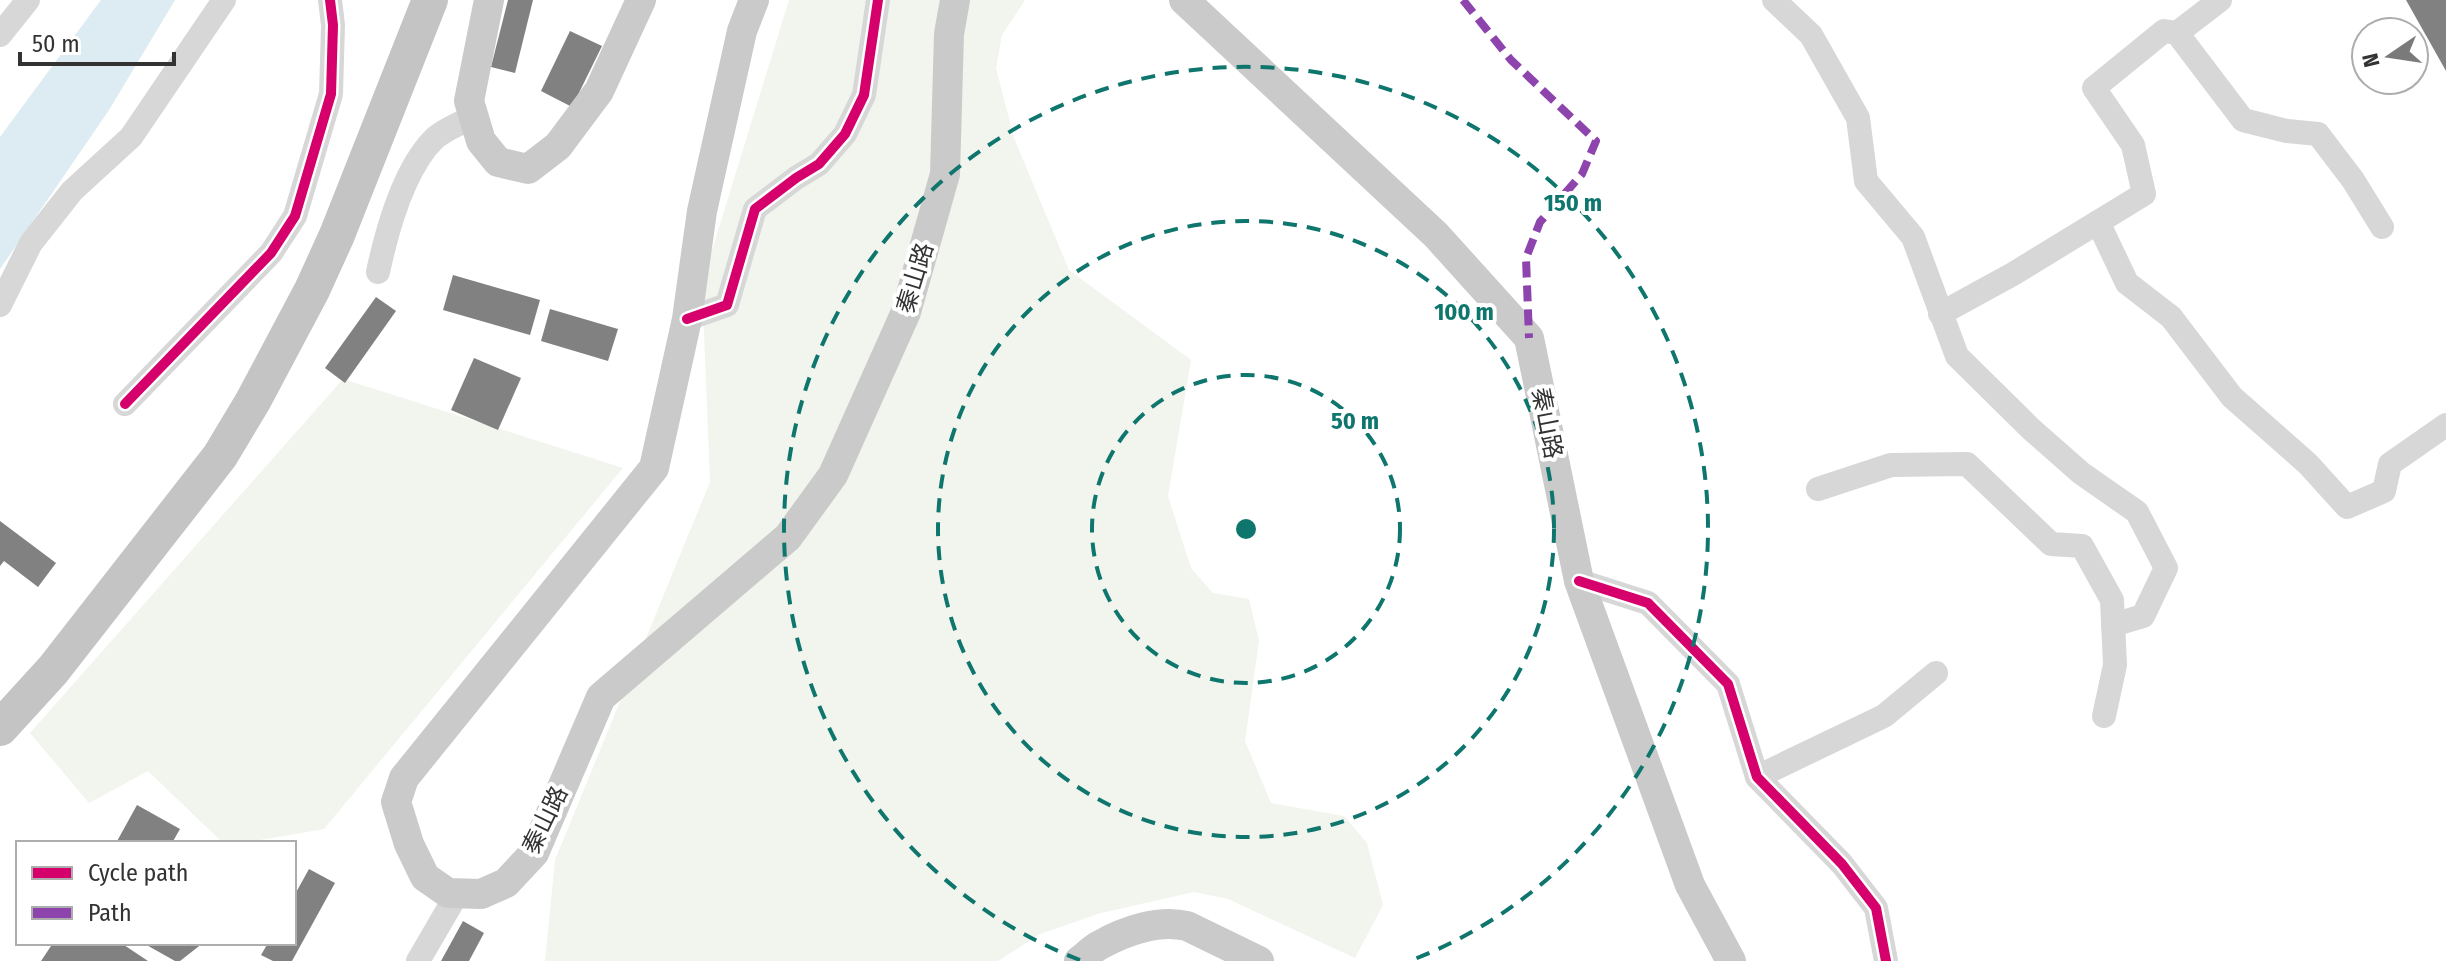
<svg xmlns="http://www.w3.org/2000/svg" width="2446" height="961" font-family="'Fira Sans Condensed','Noto Sans SC',sans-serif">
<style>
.green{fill:#f1f5ed}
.water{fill:#ddebf3}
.building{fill:#818181}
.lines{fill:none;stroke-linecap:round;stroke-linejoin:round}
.minor{stroke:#d7d7d7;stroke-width:24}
.major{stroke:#cacaca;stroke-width:30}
.highway{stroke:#c4c4c4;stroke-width:36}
.quiet{stroke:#8e44ad;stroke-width:8;stroke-dasharray:16 8;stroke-linecap:butt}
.cycleway-casing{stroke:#fff;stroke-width:15}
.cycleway{stroke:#d6006c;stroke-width:10}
.ring{fill:none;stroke:#0f766e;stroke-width:4;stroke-dasharray:14 10}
.labels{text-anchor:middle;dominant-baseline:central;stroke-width:8;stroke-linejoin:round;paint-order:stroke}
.street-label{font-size:24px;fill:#333;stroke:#fff}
.centre{fill:#0f766e;stroke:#fff;stroke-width:4}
.ring-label{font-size:24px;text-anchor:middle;font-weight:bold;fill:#0f766e;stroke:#fff;stroke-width:8;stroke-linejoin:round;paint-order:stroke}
</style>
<rect width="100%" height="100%" fill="#fff"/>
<g class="green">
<path d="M 789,0 L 1025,0 L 1002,35 L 996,68 L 1014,138 L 1069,270 L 1191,360 L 1168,496 L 1191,568 L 1213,593 L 1249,599 L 1259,641 L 1245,741 L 1271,803 L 1344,816 L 1367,843 L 1383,905 L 1355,958 L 1228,899 L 1194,892 L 1101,913 L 1040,934 L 998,961 L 545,961 L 555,860 L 710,482 L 702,283 Z"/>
<path d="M 343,379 L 623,468 L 324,829 L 242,843 L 223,843 L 148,771 L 89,803 L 30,733 Z"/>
</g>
<path class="water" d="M 101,0 L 175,0 L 109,110 L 0,269 L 0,137 Z"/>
<g class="building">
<path d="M 508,0 L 533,0 L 515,73 L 491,67 Z"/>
<path d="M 2406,0 L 2446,0 L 2446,71 Z"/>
<path d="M 570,31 L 602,46 L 572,107 L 541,91 Z"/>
<path d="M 453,275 L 540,300 L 530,335 L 443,310 Z"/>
<path d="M 376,297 L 396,311 L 345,383 L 325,368 Z"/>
<path d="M 550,309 L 618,329 L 608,361 L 541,341 Z"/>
<path d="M 474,358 L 521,378 L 498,430 L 451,410 Z"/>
<path d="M 0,521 L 56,563 L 38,587 L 4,561 L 0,566 Z"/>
<path d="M 137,805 L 180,829 L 172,843 L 116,843 Z"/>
<path d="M 309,869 L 335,883 L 292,961 L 273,961 L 261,955 L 268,943 L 294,943 L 294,896 Z"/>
<path d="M 463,921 L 484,933 L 469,961 L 441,961 Z"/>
<path d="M 53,943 L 121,943 L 148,961 L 41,961 Z"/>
<path d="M 143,943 L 203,943 L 180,961 L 175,961 Z"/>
</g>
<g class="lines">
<g class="minor">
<path d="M 1774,0 L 1811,35 L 1858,118 L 1866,181 L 1913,237 L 1957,356 L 2031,429 L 2081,473 L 2137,512 L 2166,568 L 2143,616 L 2113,625"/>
<path d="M 2177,33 L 2220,0"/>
<path d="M 0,35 L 28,0"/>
<path d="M 2098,222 L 2127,283 L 2171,317 L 2232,397 L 2308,464 L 2347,507 L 2384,491 L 2390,464 L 2446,425"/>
<path d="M 378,272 C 387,230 404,168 435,138 C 445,129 462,123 474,116"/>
<path d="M 0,305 L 31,243 L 72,191 L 131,137 L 224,0"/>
<path d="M 1940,314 L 2013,274 L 2144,194 L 2133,145 L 2094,88 L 2164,31 L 2177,33 L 2243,120 L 2287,131 L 2318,134 L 2353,180 L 2382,227"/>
<path d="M 687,319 L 727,305 L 755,209 L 796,178 L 819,164 L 845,134 L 864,95 L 878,0"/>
<path d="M 125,404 L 271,253 L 295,216 L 331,94 L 333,25 L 330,0"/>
<path d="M 1818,489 L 1891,465 L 1967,464 L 2051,544 L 2082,546 L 2112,600 L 2115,665 L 2104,716"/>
<path d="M 1579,581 L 1648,603 L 1728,684 L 1757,777 L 1842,864 L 1876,908 L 1886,961"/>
<path d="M 1757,777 L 1884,716 L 1936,673"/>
<path d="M 418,961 L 457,894"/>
</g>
<g class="major">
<path d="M 489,0 L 469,101 L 481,141 L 498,162 L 528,169 L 558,146 L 599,91 L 641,0"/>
<path d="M 754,0 L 742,31 L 702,211 L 687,319 L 654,468 L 404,778 L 396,802 L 409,844 L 425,877 L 448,893 L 481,894 L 506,883 L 534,853 L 601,697 L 788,537 L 833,475 L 906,312 L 945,174 L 949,34 L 955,0"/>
<path d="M 1184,0 L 1436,235 L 1529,338 L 1579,581 L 1690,885 L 1731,961"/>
<path d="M 1079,961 C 1086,956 1092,949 1100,945 C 1125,931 1159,919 1187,926 L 1259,961"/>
</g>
<path class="highway" d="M 0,728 L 53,670 L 220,456 L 253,401 L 312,290 L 337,235 L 430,0"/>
<path class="quiet" d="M 1463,0 L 1511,60 L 1596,141 L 1582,174 L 1540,222 L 1526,258 L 1529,338"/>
<defs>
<g id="cycleway">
<path d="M 687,319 L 727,305 L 755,209 L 796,178 L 819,164 L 845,134 L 864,95 L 878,0"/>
<path d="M 125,404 L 271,253 L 295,216 L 331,94 L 333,25 L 330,0"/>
<path d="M 1579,581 L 1648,603 L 1728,684 L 1757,777 L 1842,864 L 1876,908 L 1886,961"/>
</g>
</defs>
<use href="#cycleway" class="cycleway-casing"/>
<use href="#cycleway" class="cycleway"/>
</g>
<g class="ring">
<circle cx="1246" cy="529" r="154"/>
<circle cx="1246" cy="529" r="308"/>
<path d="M1080 960A462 462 0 1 1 1412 960"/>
</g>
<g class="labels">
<g class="street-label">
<text transform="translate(915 278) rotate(-73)">秦山路</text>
<text transform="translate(1547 423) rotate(79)">秦山路</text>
<text transform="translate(545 820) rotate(-64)">秦山路</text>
</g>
</g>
<circle cx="1246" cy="529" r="12" class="centre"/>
<g class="ring-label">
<text x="1573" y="211">150 m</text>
<text x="1464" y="320">100 m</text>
<text x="1355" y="429">50 m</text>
</g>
<rect x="16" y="841" width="280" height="104" fill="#ffffff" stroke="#adadad" stroke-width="2"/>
<rect x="32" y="867" width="40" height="12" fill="#d6006c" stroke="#adadad" stroke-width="2"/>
<text x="88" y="881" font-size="24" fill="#333333">Cycle path</text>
<rect x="32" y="907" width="40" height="12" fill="#8e44ad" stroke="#adadad" stroke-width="2"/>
<text x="88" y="921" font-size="24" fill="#333333">Path</text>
<g transform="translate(2390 56) rotate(257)"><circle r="38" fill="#ffffff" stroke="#adadad" stroke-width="2"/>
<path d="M0-6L14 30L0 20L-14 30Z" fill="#7a7a7a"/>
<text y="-12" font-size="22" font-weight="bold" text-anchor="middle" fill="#333333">N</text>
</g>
<path d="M20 52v12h154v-12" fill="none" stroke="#333333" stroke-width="4"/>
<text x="32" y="52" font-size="24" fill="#333333" stroke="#ffffff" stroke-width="6" paint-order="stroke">50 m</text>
</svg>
